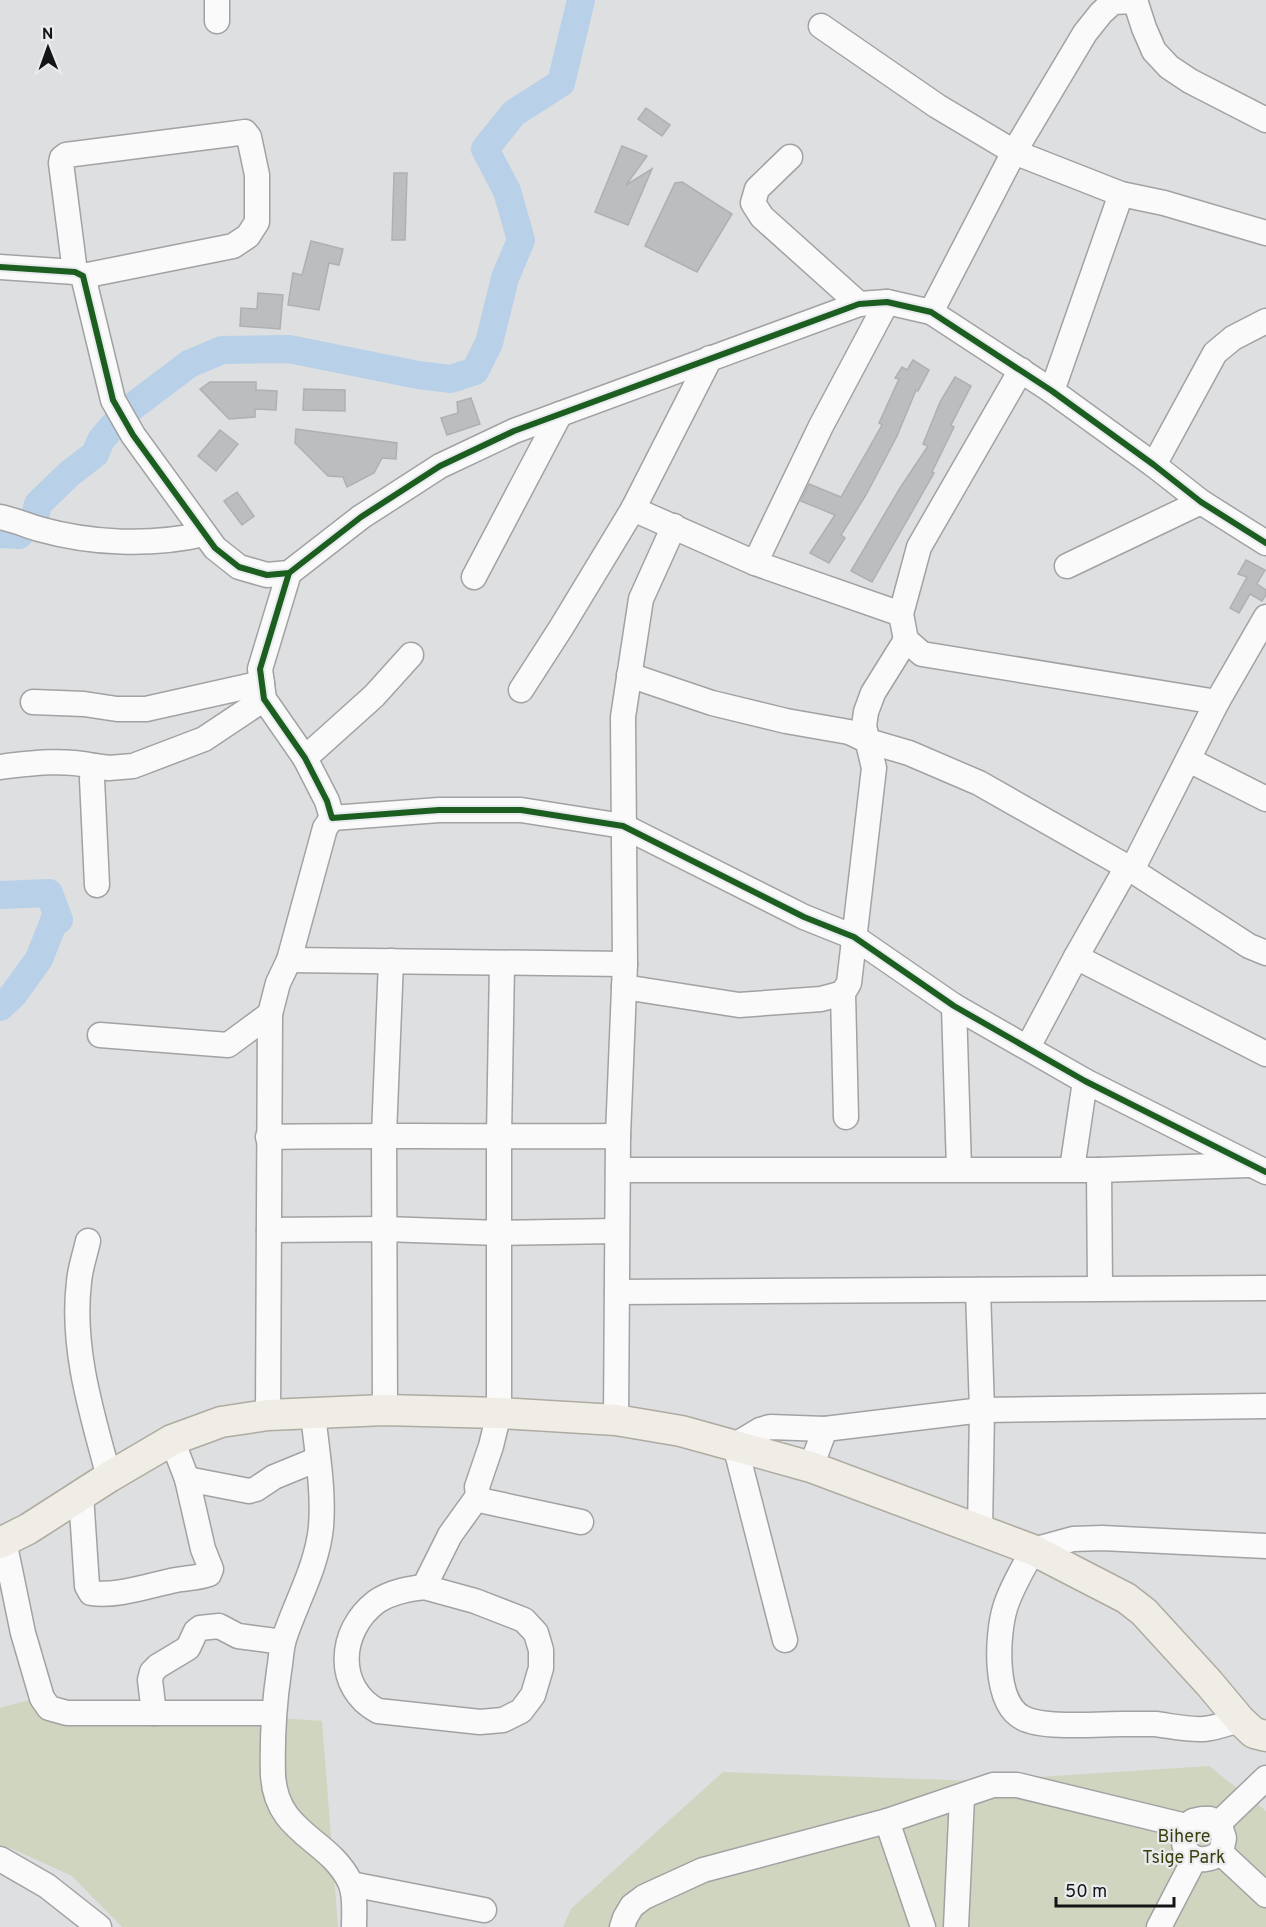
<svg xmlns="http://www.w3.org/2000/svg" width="1266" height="1927" font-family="Overpass,sans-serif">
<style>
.green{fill:#cfd5be}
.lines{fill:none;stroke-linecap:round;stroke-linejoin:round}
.river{stroke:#b8d0e8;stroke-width:28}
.building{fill:#bcbdbe;stroke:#afb0b2;stroke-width:1.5}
.minor-casing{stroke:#a2a2a4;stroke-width:27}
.major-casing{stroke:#afaba1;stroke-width:33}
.minor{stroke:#fafafa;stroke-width:24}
.major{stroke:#efede6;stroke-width:30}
.cycleway-casing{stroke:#e9ebef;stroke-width:10}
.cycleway{stroke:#1b5e20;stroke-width:6}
.labels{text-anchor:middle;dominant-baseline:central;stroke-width:4.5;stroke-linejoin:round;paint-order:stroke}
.park-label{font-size:18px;fill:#39400c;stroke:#e9ebef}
</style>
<rect width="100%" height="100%" fill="#dddfe1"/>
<g class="green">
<path d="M 29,1700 L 322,1721 L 338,1927 L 122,1927 L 72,1876 L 15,1850 L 0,1845 L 0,1708 Z"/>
<path d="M 1209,1766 L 1266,1811 L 1266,1927 L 563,1927 L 571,1909 L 723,1772 L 978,1781 Z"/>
</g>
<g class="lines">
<g class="river">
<path d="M 0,534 L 19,535 L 34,520 L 38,504 L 69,474 L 95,454 L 101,440 L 124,413 L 189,364 L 222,350 L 289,349 L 418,375 L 451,379 L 475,371 L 489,343 L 505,278 L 521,240 L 507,191 L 485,149 L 514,113 L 561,83 L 581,0"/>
<path d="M 0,895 L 49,893 L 59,920 L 54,921 L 39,959 L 13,995 L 0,1007"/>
</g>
</g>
<g class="building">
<path d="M 646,108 L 670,125 L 662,136 L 638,119 Z"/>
<path d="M 622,146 L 647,156 L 626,185 L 652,169 L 628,225 L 595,212 Z"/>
<path d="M 394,173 L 407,173 L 405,240 L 392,240 Z"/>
<path d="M 682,182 L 732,214 L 697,272 L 645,246 L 675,183 Z"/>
<path d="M 311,241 L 343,249 L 339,265 L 329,263 L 319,310 L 288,305 L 293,273 L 302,275 Z"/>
<path d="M 258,293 L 283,295 L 280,329 L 240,326 L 241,308 L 257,309 Z"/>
<path d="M 913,360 L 929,370 L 918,391 L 916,390 L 897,436 L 866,495 L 841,535 L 845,538 L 829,563 L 810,553 L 835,515 L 801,501 L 809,484 L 841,497 L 882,425 L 879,423 L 899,379 L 895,378 L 902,367 L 907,370 Z"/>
<path d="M 955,377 L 971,386 L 951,425 L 954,427 L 932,472 L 934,473 L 872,582 L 851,571 L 900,488 L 928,446 L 923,444 L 940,402 Z"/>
<path d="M 210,382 L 256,382 L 256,390 L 277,391 L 276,410 L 255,409 L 255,417 L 229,419 L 200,389 Z"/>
<path d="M 304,389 L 345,390 L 345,411 L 303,410 Z"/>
<path d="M 471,398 L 480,424 L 447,435 L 441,418 L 458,413 L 457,402 Z"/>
<path d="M 296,429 L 397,443 L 396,459 L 382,458 L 374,473 L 347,487 L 343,477 L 328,476 L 295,443 Z"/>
<path d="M 220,430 L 238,444 L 216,471 L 198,456 Z"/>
<path d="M 237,492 L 254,516 L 242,525 L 224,501 Z"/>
<path d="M 1246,560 L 1265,570 L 1257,584 L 1266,590 L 1266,595 L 1262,601 L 1250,594 L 1239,613 L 1230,608 L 1247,577 L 1238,574 Z"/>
</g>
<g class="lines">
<defs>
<g id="minor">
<path d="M 1135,0 L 1144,28 L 1154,51 L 1169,67 L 1190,81 L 1266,120"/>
<path d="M 217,21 L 217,0"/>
<path d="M 821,26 L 937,106 L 1014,152 L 1121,194 L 1164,203 L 1266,233"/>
<path d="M 790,157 L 757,189 L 753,203 L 762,217 L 859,304"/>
<path d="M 0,267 L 75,272 L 83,276 L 113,400 L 133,435 L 215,548 L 239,567 L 267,575 L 289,573 L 361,517 L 440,466 L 514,431 L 859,304 L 887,302 L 931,312 L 1052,391 L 1154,465 L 1201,502 L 1266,543"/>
<path d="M 75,272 L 61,163 L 62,158 L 66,155 L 231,134 L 245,132 L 249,137 L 257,175 L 257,222 L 248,236 L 233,246 L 83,276"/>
<path d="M 931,312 L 1014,152 L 1085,33 L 1101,13 L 1113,2 L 1135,1"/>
<path d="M 1021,370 L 919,547 L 901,614 L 906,640 L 922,654 L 1217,702"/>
<path d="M 1052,391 L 1121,194"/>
<path d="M 1154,465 L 1215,353 L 1233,338 L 1266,321"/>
<path d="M 633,509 L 755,563 L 901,614"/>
<path d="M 0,517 C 14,520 26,525 39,529 C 92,544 151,546 204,534"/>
<path d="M 755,563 L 821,426 L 887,302"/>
<path d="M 1067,566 L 1201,502"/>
<path d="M 289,573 L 260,669 L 264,699 L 305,758 L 327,801 L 332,818 L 439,810 L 521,810 L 623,826 L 804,917 L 854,937 L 954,1006 L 1085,1081 L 1266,1172"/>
<path d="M 474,577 L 560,414"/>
<path d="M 629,675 L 712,703 L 786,721 L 849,732 L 868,741 L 909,753 L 979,783 L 1127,867 L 1249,946 L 1266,953"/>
<path d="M 521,690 L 561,628 L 633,509 L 710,358"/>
<path d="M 33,702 L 84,704 L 117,709 L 146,709 L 262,683"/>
<path d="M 305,758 L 374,696 L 411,655"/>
<path d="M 1189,760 L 1266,799"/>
<path d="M 0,767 C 32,763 63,759 94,766"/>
<path d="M 97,885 L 92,779 L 94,766 L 109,768 L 133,766 L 204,739 L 264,699"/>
<path d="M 1076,957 L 1266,1054"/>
<path d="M 289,960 L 625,964"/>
<path d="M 502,964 L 499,1137 L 499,1413 L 491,1446 L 477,1487 L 478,1496 L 484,1501 L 581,1522"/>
<path d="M 624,987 L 739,1005 L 821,999 L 843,993"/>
<path d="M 954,1006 L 959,1169"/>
<path d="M 100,1035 L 228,1045 L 270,1014"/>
<path d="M 1028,1047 L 1076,957 L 1127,867 L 1136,862 L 1217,702 L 1266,617"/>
<path d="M 846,1117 L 843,993 L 849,983 L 874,768 L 864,726 L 866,712 L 873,693 L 906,640"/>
<path d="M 268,1137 C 385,1135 501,1137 618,1136"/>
<path d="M 1072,1169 L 1085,1081"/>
<path d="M 618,1170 L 1099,1170 L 1248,1165"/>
<path d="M 1099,1170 L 1100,1288"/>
<path d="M 269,1230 L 384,1229 L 499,1233 L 616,1231"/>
<path d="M 88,1241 C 85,1255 80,1268 79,1282 C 71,1348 92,1414 109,1477"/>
<path d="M 978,1290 L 982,1410 L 980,1531"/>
<path d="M 617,1292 L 1266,1288"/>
<path d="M 385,1410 L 384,1135 L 391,961"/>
<path d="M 313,1414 C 317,1452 324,1490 321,1527 C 317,1567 296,1602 284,1639 C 281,1649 281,1660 279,1671 C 274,1705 272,1740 273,1775 C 276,1834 329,1838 350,1882 C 356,1895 354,1913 354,1927"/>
<path d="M 268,1415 L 270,1014 L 278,983 L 289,960 L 325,828 L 332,818"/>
<path d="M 616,1420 L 618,1136 L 625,964 L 623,717 L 641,599 L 674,526"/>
<path d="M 811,1467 L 825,1429 L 982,1410 L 1266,1406"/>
<path d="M 187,1479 L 249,1491 L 256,1489 L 274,1477 L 318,1459"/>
<path d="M 81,1495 L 87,1586 L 91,1593 C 117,1597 150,1585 176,1580 C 187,1578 198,1578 209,1574 L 211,1569 L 203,1549 L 187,1479 L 172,1440"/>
<path d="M 4,1541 L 23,1633 L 42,1698 L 49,1708 L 67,1713 L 273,1713"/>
<path d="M 424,1587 L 475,1601 L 524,1620 L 536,1633 L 541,1650 L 541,1668 L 533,1695 L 521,1711 L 503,1720 L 480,1722 L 378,1711 C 335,1688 338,1631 376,1602 C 390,1592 407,1589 424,1587 Z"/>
<path d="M 424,1587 L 450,1535 L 478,1496"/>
<path d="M 785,1640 L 735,1445 L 760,1430 L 770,1427 L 825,1429"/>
<path d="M 154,1713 L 150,1680 L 152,1672 L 158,1666 L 188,1648 L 196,1631 L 200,1628 L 219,1626 L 238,1636 L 283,1642"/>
<path d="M 1240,1720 C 1228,1723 1216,1728 1204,1729 C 1188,1730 1171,1726 1155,1724 C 1144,1724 1133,1724 1123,1724 C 1098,1724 1044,1729 1023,1718 C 993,1703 997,1635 1005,1608 C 1011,1588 1023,1569 1033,1550 L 1073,1539 L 1102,1538 L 1266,1546"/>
<path d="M 1202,1819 L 1210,1819 L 1219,1823 L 1224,1838 L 1221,1853 C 1197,1868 1177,1855 1186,1826 L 1193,1821 Z"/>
<path d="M 887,1821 L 923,1927"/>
<path d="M 1219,1823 L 1266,1778"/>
<path d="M 1221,1853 L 1266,1895"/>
<path d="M 0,1859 L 47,1886 L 99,1927"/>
<path d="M 351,1884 L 484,1910"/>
<path d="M 622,1927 L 625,1918 L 632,1906 L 644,1897 L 703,1870 L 887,1821 L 993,1785 L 1017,1785 L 1186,1826"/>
<path d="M 956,1927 L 962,1797"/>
<path d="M 1159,1927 L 1195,1858"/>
</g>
<path id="major" d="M 0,1543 L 28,1529 L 109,1477 L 172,1440 L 221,1422 L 268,1415 L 385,1410 L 499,1413 L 616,1420 L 681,1431 L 811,1467 L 1033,1550 L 1126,1598 L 1144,1612 L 1209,1683 L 1240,1720 L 1254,1733 L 1266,1736"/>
</defs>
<use href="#minor" class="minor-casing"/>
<use href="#major" class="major-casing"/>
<use href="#minor" class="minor"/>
<use href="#major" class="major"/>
<defs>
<g id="cycleway">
<path d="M 0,267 L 75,272 L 83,276 L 113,400 L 133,435 L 215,548 L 239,567 L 267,575 L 289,573 L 361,517 L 440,466 L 514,431 L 859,304 L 887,302 L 931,312 L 1052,391 L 1154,465 L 1201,502 L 1266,543"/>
<path d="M 289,573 L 260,669 L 264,699 L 305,758 L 327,801 L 332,818 L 439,810 L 521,810 L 623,826 L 804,917 L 854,937 L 954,1006 L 1085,1081 L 1266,1172"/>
</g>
</defs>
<use href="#cycleway" class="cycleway-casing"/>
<use href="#cycleway" class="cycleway"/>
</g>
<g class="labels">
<g class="park-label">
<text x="1184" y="1837">Bihere<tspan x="1184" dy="21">Tsige Park</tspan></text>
</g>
</g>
<g transform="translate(48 48) rotate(359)" stroke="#e9ebef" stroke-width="4.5" paint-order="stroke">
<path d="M0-4.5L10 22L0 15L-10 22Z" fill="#141516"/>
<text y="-9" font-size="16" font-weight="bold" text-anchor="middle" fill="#141516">N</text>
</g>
<path d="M1056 1897v9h118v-9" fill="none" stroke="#141516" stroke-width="3"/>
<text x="1065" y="1897" font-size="18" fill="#141516" stroke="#e9ebef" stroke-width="4.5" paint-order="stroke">50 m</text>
</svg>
